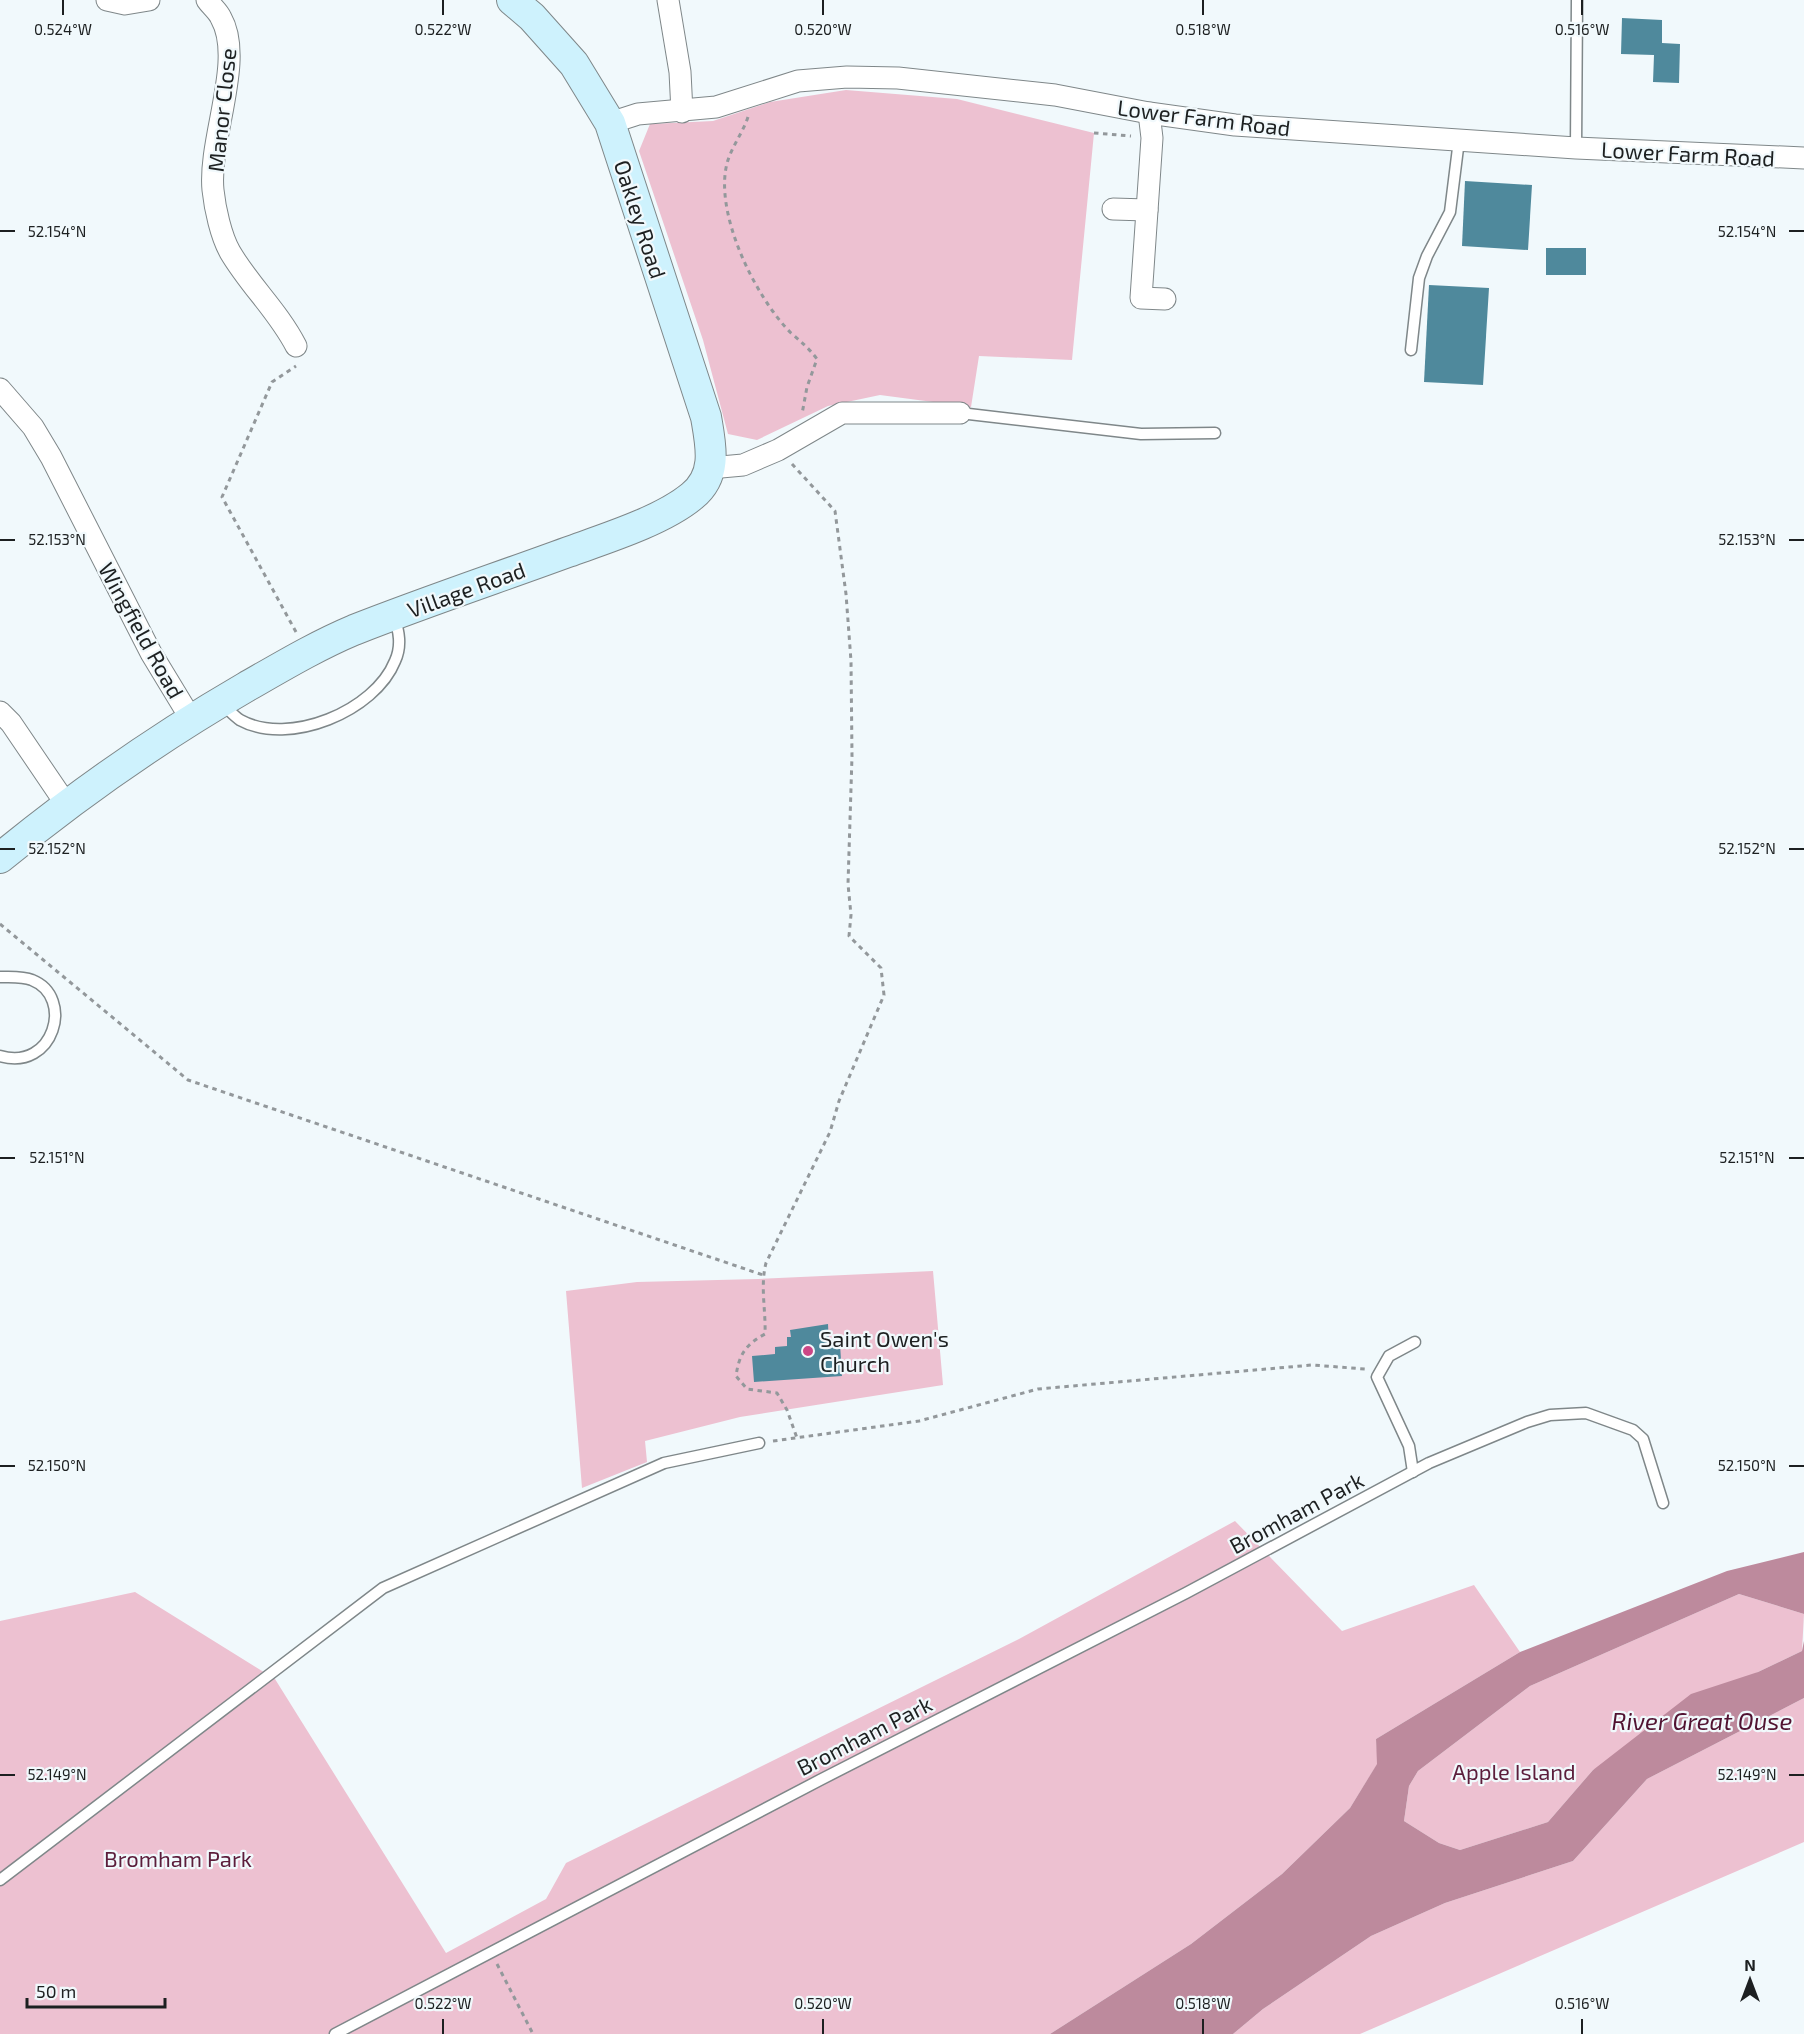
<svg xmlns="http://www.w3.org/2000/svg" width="1804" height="2034" font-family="'Exo 2',sans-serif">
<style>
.green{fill:#edc1d1}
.water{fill:#bd8a9d}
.building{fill:#4f899c}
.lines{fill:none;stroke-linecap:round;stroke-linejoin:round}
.lane-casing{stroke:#7f8789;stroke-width:13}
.street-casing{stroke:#7f8789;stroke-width:23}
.secondary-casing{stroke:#7f8789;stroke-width:32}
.path{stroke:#93989b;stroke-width:3;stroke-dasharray:4.5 4.5;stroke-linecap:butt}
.lane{stroke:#fff;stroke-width:10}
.street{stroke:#fff;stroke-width:21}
.secondary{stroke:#cef2fd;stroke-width:30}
.ticks{fill:none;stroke:#1d2021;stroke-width:2}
.poi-dot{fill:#cc4686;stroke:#f1f9fc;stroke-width:2}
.labels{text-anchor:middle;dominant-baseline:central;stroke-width:4.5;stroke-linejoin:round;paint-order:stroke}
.street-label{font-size:22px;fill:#1d2021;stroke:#f1f9fc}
.poi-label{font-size:22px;fill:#1d2021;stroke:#f1f9fc;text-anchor:start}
.park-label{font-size:22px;fill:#5c1d3b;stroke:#f1f9fc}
.water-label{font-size:24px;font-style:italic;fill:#511231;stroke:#f1f9fc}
.ticks-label{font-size:15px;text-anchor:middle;fill:#1d2021;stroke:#f1f9fc;stroke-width:4.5;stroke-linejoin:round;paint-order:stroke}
</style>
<rect width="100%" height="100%" fill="#f1f9fc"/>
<g class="green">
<path d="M 846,90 L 957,99 L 1094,133 L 1072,360 L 979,356 L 971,407 L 880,395 L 828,406 L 757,440 L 728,434 L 703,340 L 639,151 L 650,124 L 713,121 L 770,102 Z"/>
<path d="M 933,1271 L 943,1385 L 740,1417 L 645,1441 L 647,1462 L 582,1488 L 566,1291 L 637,1282 L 758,1279 Z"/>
<path d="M 1235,1521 L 1342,1631 L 1474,1585 L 1520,1652 L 1376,1739 L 1378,1763 L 1350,1808 L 1282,1874 L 1191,1944 L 1050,2034 L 0,2034 L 0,1621 L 135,1592 L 275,1679 L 446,1953 L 546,1899 L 566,1863 L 1019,1639 Z"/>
<path d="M 1739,1594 L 1804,1614 L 1802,1651 L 1758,1672 L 1593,1770 L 1548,1822 L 1460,1850 L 1439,1843 L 1404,1821 L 1409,1786 L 1418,1771 L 1530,1686 Z"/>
<path d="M 1804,1698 L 1804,1842 L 1360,2034 L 1233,2034 L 1263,2009 L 1371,1936 L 1445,1903 L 1573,1861 L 1647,1779 Z"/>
</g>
<path class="water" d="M 1804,1552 L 1804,1614 L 1739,1594 L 1530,1686 L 1418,1771 L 1409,1786 L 1404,1821 L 1439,1843 L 1460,1850 L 1548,1822 L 1593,1770 L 1691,1694 L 1758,1672 L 1802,1651 L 1804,1641 L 1804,1698 L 1647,1779 L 1573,1861 L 1445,1903 L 1371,1936 L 1263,2009 L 1233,2034 L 1050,2034 L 1191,1944 L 1282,1874 L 1350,1808 L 1377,1764 L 1376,1739 L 1520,1652 L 1727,1571 Z"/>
<g class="building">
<path d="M 1622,18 L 1662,20 L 1662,43 L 1680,44 L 1679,83 L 1653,82 L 1654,55 L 1621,54 Z"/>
<path d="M 1465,181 L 1532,185 L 1528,250 L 1462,246 Z"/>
<rect x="1546" y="248" width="40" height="27"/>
<path d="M 1429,285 L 1489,288 L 1483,385 L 1424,382 Z"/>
<path d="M 828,1324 L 829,1345 L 840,1344 L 842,1376 L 754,1382 L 752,1356 L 775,1354 L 775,1347 L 787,1346 L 787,1337 L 791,1337 L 790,1330 Z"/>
</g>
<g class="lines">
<defs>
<g id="lane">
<path d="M 1576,148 L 1577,0"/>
<path d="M 1411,350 L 1419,278 L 1427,256 L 1450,212 L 1459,140"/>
<path d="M 960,413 L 1141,434 L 1215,433"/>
<path d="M 222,704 C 228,709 234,716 240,720 C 289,747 375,711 395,661 C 402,646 399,631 394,616"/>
<path d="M 0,977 C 10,977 23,976 32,980 C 75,997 54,1072 0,1056"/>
<path d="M 1413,1472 L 1409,1446 L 1377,1377 L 1389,1356 L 1415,1342"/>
<path d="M 0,1880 L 383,1588 L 664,1463 L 759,1443"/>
<path d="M 335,2034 L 820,1780 L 1186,1593 L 1429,1463 L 1527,1422 L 1550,1415 L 1586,1413 L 1633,1430 L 1643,1439 L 1663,1503"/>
</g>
<g id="street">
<path d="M 107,0 L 125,4 L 149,0"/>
<path d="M 207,0 C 211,6 218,11 221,18 C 245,60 208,139 213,190 C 215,209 221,236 230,252 C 250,286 278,311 296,346"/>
<path d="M 668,0 L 680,72 L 682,112"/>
<path d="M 1149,113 L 1152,138 L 1141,298 L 1165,299"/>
<path d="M 610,123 L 638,114 L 716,107 L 798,81 L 847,77 L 898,78 L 1055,95 L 1149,113 L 1235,125 L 1576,148 L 1804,158"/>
<path d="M 1113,209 L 1147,210"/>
<path d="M 0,389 L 33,427 L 51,457 L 151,653 L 191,719"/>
<path d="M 710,468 L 743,465 L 778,450 L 842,413 L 960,413"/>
<path d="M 0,712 L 11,723 L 66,804"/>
</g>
<path id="secondary" d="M 0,858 C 78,794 158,738 246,687 C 281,667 316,646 354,630 C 425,602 497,578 568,552 C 604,539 662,521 692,496 C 718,475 711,446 706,417 L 610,123 L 574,64 L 532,17 L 512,0"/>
</defs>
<use href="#lane" class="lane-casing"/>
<use href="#street" class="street-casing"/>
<use href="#secondary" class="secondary-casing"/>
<g class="path">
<path d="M 748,117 C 743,132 733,145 728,160 C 712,210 755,297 791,333 C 801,342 809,348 817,359 L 807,387 L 802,414"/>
<path d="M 1094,133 L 1131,136"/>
<path d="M 792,464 L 835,511 L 846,594 L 851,661 L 852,756 L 848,884 L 851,915 L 849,936 L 881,968 L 884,995 L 839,1101 L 830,1132 L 766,1263 C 760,1286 766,1311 765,1334 C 745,1345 739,1355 736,1376 L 747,1389 L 777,1393 L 787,1410 L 797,1438"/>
<path d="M 296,632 L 222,497 L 272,382 L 296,366"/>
<path d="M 0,924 L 188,1080 L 763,1275"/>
<path d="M 773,1441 L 919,1421 L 1038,1389 L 1312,1365 L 1365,1369"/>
<path d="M 497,1964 L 533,2034"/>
</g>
<use href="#lane" class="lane"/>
<use href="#street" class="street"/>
<use href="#secondary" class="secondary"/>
</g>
<path class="ticks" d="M 63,0 L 63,15M 443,0 L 443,15M 823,0 L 823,15M 1203,0 L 1203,15M 1582,0 L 1582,15M 0,231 L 15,231M 1789,231 L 1804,231M 0,540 L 15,540M 1789,540 L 1804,540M 0,849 L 15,849M 1789,849 L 1804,849M 0,1158 L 15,1158M 1789,1158 L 1804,1158M 0,1466 L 15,1466M 1789,1466 L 1804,1466M 0,1775 L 15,1775M 1789,1775 L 1804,1775M 443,2019 L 443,2034M 823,2019 L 823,2034M 1203,2019 L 1203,2034M 1582,2019 L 1582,2034"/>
<circle class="poi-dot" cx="808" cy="1351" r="6"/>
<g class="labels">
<g class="street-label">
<text transform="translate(221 110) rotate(-84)">Manor Close</text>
<text transform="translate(1204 117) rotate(7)">Lower Farm Road</text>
<text transform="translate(1688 153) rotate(3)">Lower Farm Road</text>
<text transform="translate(641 219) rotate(72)">Oakley Road</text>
<text transform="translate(466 589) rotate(-20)">Village Road</text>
<text transform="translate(142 630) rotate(61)">Wingfield Road</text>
<text transform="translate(1296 1512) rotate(-28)">Bromham Park</text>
<text transform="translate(864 1735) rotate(-27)">Bromham Park</text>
</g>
<g class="poi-label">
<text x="820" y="1338">Saint Owen's<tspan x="820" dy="25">Church</tspan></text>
</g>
<g class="park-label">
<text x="1514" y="1771">Apple Island</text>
<text x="178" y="1858">Bromham Park</text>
</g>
<g class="water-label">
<text x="1702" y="1720">River Great Ouse</text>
</g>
</g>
<g class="ticks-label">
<text x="63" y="35">0.524°W</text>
<text x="443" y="35">0.522°W</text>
<text x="823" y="35">0.520°W</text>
<text x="1203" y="35">0.518°W</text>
<text x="1582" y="35">0.516°W</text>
<text x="57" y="237">52.154°N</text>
<text x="1747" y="237">52.154°N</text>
<text x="57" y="545">52.153°N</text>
<text x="1747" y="545">52.153°N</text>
<text x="57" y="854">52.152°N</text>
<text x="1747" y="854">52.152°N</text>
<text x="57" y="1163">52.151°N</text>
<text x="1747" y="1163">52.151°N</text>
<text x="57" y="1471">52.150°N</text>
<text x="1747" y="1471">52.150°N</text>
<text x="57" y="1780">52.149°N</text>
<text x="1747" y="1780">52.149°N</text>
<text x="443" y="2009">0.522°W</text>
<text x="823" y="2009">0.520°W</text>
<text x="1203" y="2009">0.518°W</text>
<text x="1582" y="2009">0.516°W</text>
</g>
<g transform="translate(1750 1980)" stroke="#f1f9fc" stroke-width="4.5" paint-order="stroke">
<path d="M0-4.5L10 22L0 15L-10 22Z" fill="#1d2021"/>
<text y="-9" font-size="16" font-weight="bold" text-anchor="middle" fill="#1d2021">N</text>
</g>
<path d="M27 1998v9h138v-9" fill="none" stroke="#1d2021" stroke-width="3"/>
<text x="36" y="1998" font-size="18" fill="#1d2021" stroke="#f1f9fc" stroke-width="4.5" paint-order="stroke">50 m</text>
</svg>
